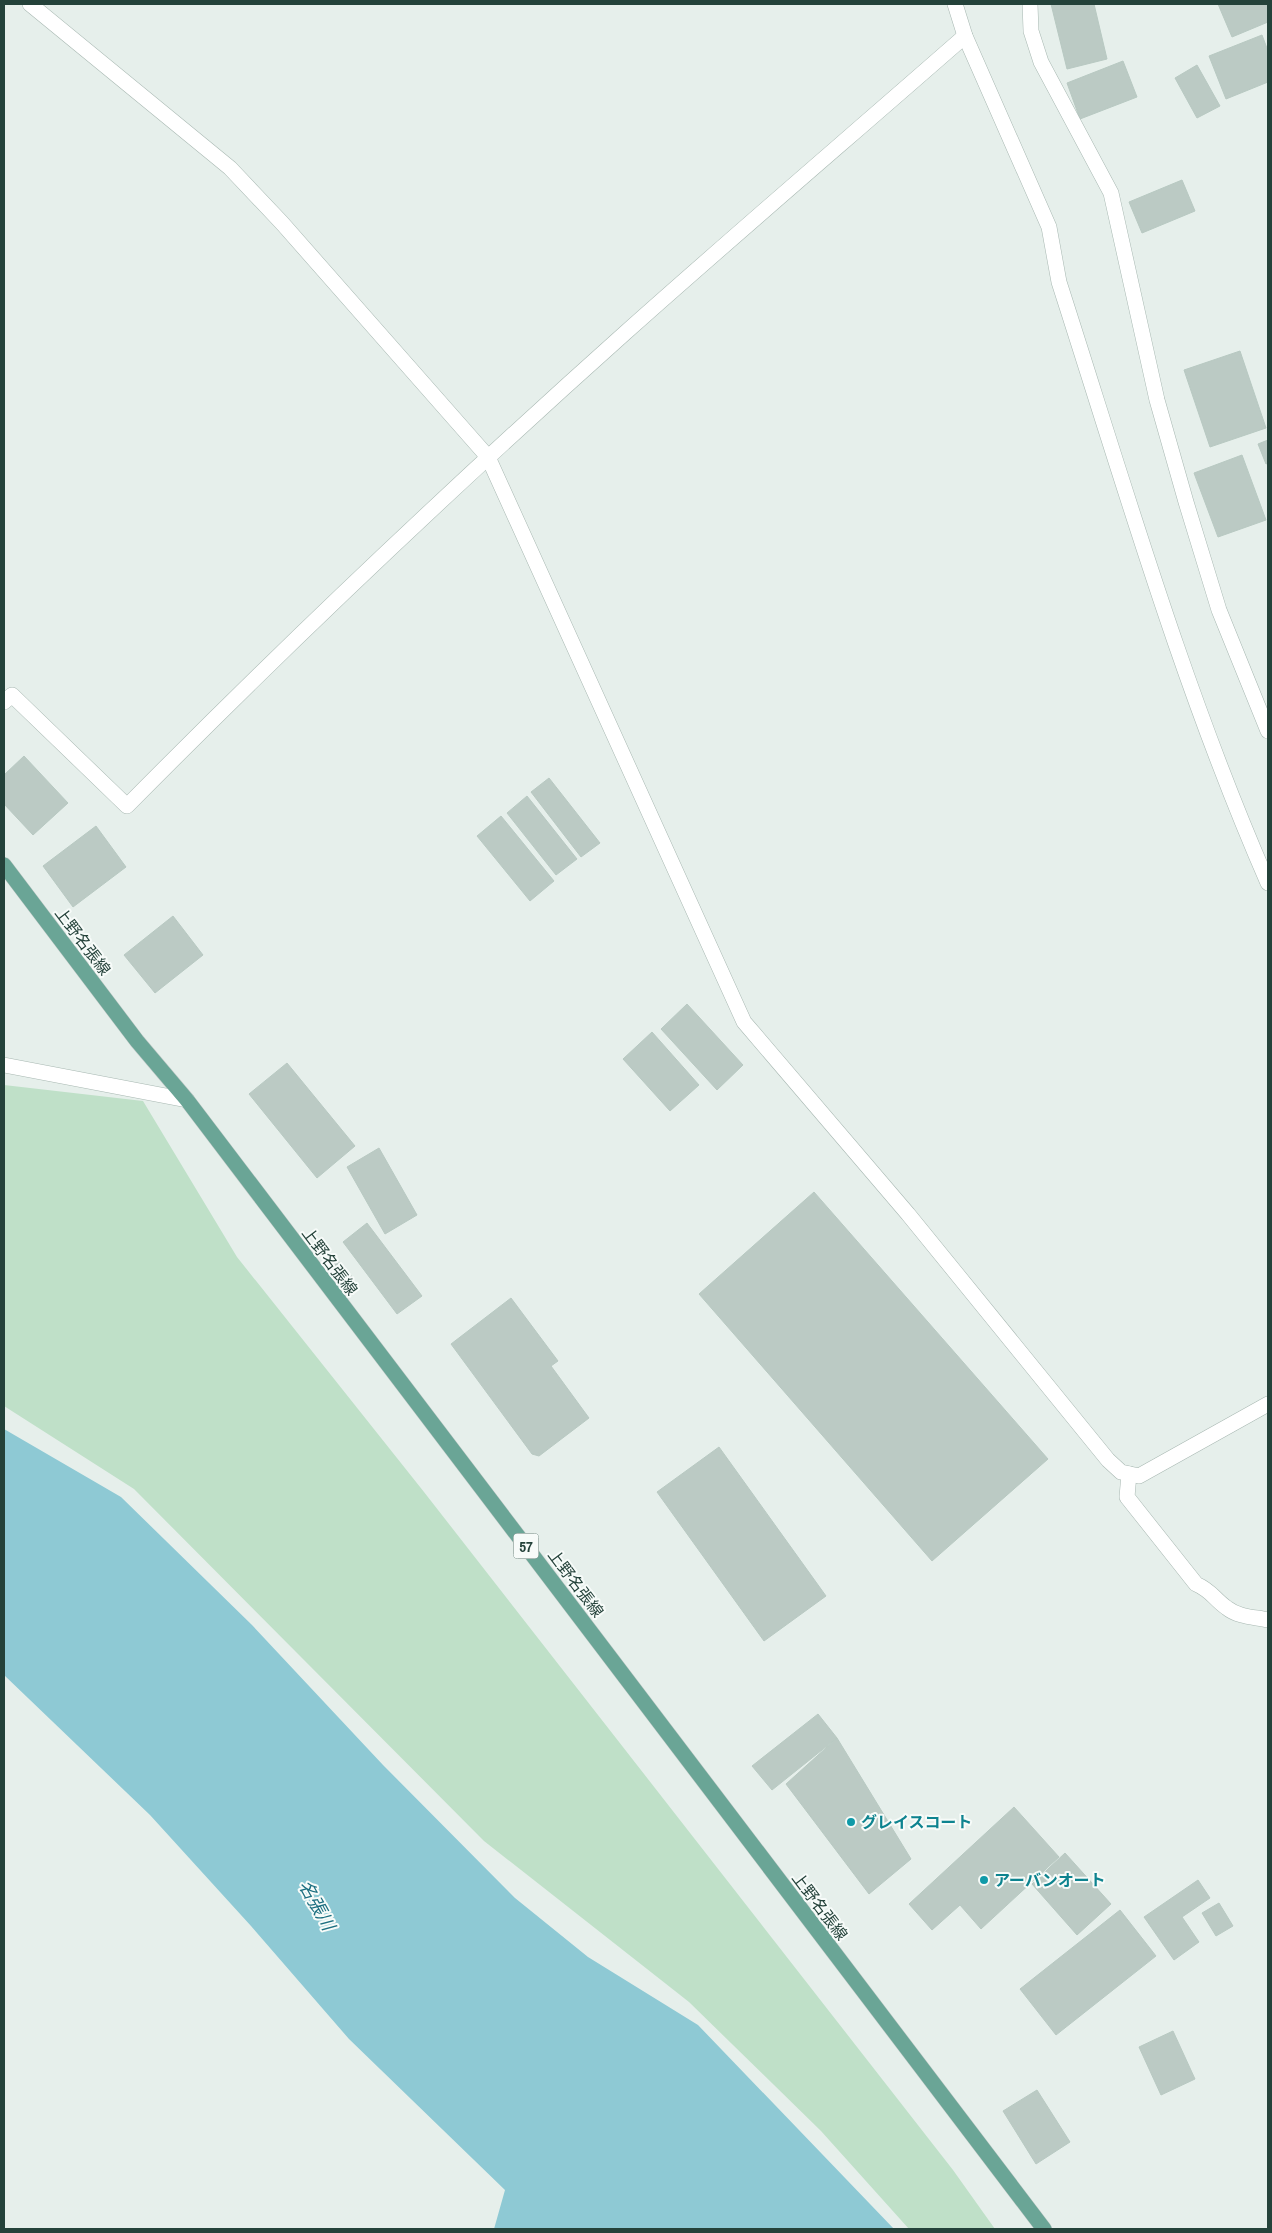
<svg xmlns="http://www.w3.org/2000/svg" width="1272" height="2233" font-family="'Archivo Narrow','Noto Sans JP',sans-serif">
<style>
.green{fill:#bfe0c8}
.water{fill:#8ec9d4}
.building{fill:#bbcac4;stroke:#b8c9c2}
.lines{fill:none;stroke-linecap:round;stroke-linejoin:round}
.service-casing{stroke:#a8b8b2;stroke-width:16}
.minor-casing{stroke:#a8b8b2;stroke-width:16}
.primary-casing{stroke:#c2cac8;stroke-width:16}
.service{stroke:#fff;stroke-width:15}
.minor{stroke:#fff;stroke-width:15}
.primary{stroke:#6aa596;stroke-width:15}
.culture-dot{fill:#0f9aa8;stroke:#f7fbf9;stroke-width:2}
.labels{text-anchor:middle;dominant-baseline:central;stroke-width:4;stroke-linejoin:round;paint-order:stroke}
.shield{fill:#f7fbf9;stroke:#637a73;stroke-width:1}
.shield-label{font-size:15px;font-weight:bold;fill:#24423a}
.street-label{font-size:16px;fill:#24423a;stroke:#f7fbf9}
.culture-label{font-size:16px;font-weight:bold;fill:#0d838f;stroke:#f7fbf9;text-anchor:start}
.water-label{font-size:18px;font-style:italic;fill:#1c6f80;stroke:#f7fbf9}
</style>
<rect width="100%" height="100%" fill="#e6efeb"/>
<path class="green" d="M 4,1085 L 143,1101 L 237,1257 L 424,1492 L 953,2170 L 995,2229 L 909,2229 L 821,2131 L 689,2002 L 484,1841 L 134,1489 L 4,1406 Z"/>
<path class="water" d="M 4,1429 L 121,1497 L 252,1625 L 383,1765 L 515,1898 L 588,1957 L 698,2025 L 894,2229 L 494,2229 L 505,2190 L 349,2039 L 251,1926 L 150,1815 L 4,1675 Z"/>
<g class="building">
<path d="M 1051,4 L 1094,4 L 1107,59 L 1067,69 Z"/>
<path d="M 1218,4 L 1268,4 L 1268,22 L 1232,37 Z"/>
<path d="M 1262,35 L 1268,51 L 1268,82 L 1226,99 L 1209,56 Z"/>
<path d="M 1123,61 L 1137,97 L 1080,119 L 1067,83 Z"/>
<path d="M 1197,65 L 1220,106 L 1197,118 L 1175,78 Z"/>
<path d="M 1182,180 L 1195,211 L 1142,233 L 1129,202 Z"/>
<path d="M 1240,351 L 1266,428 L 1210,447 L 1184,370 Z"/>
<path d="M 1268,440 L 1268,463 L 1266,464 L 1258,444 Z"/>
<path d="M 1242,455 L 1266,520 L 1218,537 L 1194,473 Z"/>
<path d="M 24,756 L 68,803 L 33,835 L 4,804 L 4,775 Z"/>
<path d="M 549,778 L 600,843 L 581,857 L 531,792 Z"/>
<path d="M 527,796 L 577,859 L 556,875 L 507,813 Z"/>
<path d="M 501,816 L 554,881 L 530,901 L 477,836 Z"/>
<path d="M 96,826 L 126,867 L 73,907 L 43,866 Z"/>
<path d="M 173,916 L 203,955 L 155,993 L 124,955 Z"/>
<path d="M 687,1004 L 743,1065 L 717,1090 L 661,1029 Z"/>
<path d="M 652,1032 L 699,1085 L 670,1111 L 623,1059 Z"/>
<path d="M 287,1063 L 355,1146 L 317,1178 L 249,1094 Z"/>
<path d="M 379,1148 L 417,1215 L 385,1234 L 347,1167 Z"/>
<path d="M 814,1192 L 1048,1459 L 932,1561 L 699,1294 Z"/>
<path d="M 367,1223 L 422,1296 L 397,1314 L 343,1242 Z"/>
<path d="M 333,1255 L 354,1279 L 348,1284 L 328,1260 Z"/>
<path d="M 511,1298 L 558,1361 L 551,1366 L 589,1418 L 539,1456 L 532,1454 L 451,1344 Z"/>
<path d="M 719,1447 L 826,1596 L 764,1641 L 657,1492 Z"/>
<path d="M 818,1714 L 837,1738 L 772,1790 L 752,1766 Z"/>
<path d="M 837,1738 L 911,1859 L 869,1894 L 786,1784 Z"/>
<path d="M 1014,1807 L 1059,1857 L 981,1929 L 960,1905 L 932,1930 L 909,1904 Z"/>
<path d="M 1065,1853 L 1111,1904 L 1077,1935 L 1032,1884 Z"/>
<path d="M 1198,1880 L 1210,1898 L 1182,1917 L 1199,1942 L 1174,1960 L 1144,1917 Z"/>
<path d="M 1219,1903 L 1233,1926 L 1216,1936 L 1202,1913 Z"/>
<path d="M 1120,1910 L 1156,1956 L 1056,2035 L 1020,1989 Z"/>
<path d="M 1173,2031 L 1195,2079 L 1161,2095 L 1139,2047 Z"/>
<path d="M 1037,2090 L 1070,2142 L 1036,2164 L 1003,2111 Z"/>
</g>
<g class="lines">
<defs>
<path id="service" d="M 1129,1474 L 1127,1497 L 1196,1584 C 1212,1591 1214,1599 1227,1608 C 1238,1617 1255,1617 1268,1620"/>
<g id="minor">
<path d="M 30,4 L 230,168 L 282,223 L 488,457 L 744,1022 L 908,1214 L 1108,1460 L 1121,1472 L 1139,1476 L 1268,1404"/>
<path d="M 955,4 L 965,36 L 1049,227 L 1059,282 C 1124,484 1183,689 1268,883"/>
<path d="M 1030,4 L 1031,31 L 1041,62 L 1111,193 L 1157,400 L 1186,502 L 1219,610 L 1268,731"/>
<path d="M 4,702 L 12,695 L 127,806 C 288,643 454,486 625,333 C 737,233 852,135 965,36"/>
<path d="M 4,1065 L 187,1100"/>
</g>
<path id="primary" d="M 4,865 L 137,1041 L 187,1100 L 1044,2229"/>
</defs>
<use href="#service" class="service-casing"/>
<use href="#minor" class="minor-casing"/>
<use href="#primary" class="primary-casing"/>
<use href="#service" class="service"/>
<use href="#minor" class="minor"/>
<use href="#primary" class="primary"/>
</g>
<g class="culture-dot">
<circle cx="851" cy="1822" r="5"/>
<circle cx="984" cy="1880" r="5"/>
</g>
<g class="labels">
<rect class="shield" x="513.5" y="1533.5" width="25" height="25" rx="4"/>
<g class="shield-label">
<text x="526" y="1546">57</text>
</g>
<g class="street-label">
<text transform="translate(83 941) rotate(53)">上野名張線</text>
<text transform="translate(330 1261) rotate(53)">上野名張線</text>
<text transform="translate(576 1583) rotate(53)">上野名張線</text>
<text transform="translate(820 1906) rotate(53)">上野名張線</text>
</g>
<g class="culture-label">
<text x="861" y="1822">グレイスコート</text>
<text x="994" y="1880">アーバンオート</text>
</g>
<g class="water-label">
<text transform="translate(317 1905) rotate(61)">名張川</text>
</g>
</g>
<rect width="1272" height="2233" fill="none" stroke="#24423a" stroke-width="10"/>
</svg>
